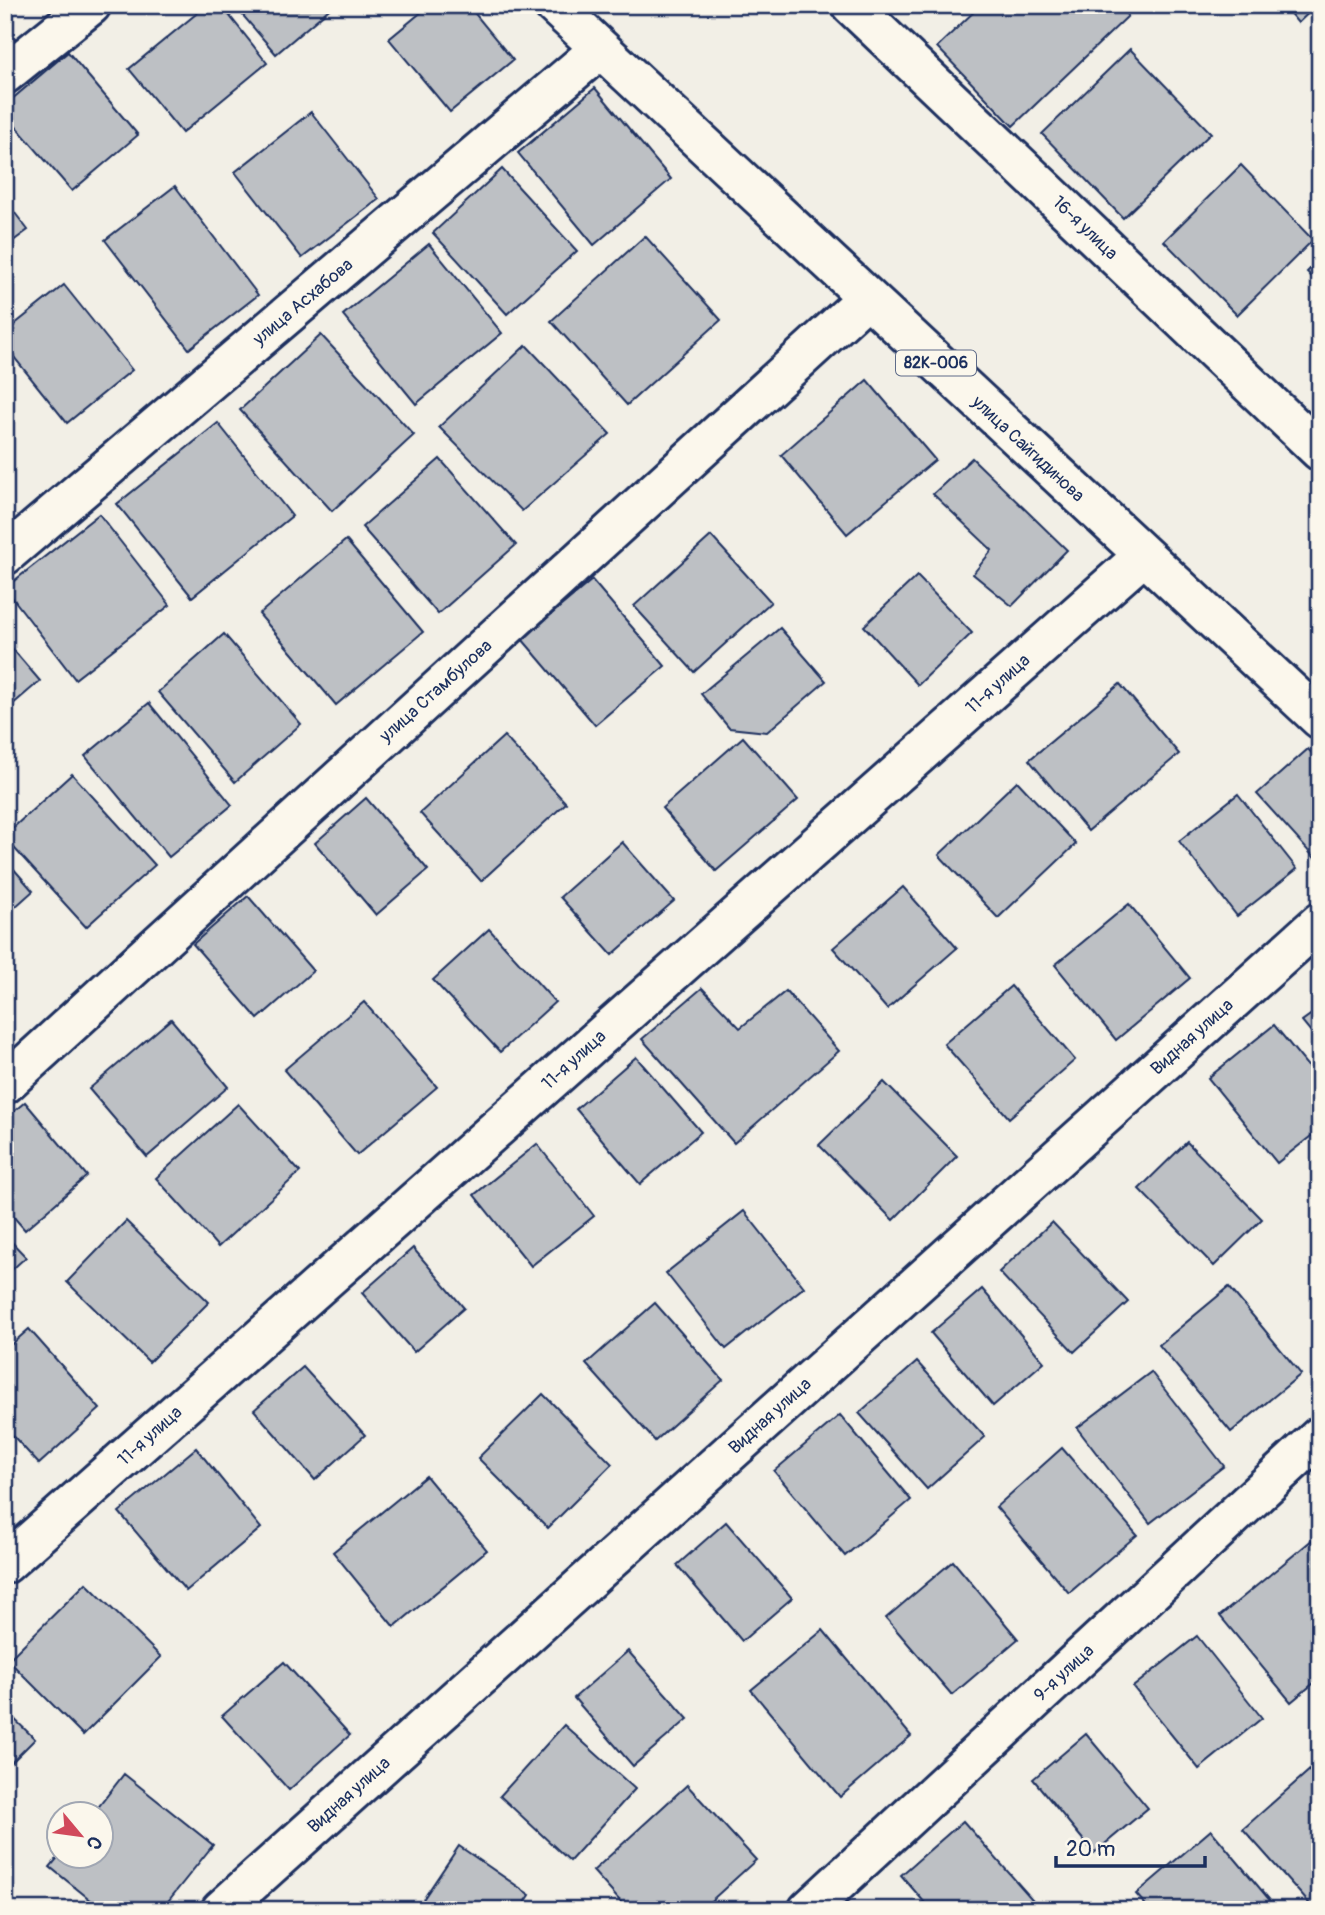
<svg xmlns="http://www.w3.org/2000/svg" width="1325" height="1915" font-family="Pangolin,sans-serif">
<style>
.building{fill:#bdc0c4;stroke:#1b2f5e;stroke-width:2}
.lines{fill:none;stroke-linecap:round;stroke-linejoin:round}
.minor-casing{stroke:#1b2f5e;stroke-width:44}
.major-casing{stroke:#1b2f5e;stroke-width:44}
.minor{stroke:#fbf7ec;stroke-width:38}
.major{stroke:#fbf7ec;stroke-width:38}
.labels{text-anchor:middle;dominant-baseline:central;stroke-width:7;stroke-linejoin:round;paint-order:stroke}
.shield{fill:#fbf7ec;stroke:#5e6b89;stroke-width:2}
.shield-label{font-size:16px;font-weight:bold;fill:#1b2f5e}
.street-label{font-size:18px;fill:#1b2f5e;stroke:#fbf7ec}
</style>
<rect width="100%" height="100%" fill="#f2efe6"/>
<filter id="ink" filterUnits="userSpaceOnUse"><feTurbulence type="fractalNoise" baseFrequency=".0143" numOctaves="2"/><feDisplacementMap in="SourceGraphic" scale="14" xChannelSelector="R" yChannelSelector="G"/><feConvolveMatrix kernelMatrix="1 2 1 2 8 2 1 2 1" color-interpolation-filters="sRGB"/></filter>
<g filter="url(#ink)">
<g class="building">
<path d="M 207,5 L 221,5 L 267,63 L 182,133 L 129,69 Z"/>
<path d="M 234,5 L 334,5 L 276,54 Z"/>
<path d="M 430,5 L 468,5 L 513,60 L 450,112 L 389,39 Z"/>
<path d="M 981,5 L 1117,5 L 1128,16 L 1013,126 L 937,47 Z"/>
<path d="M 1283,5 L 1317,5 L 1298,23 Z"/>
<path d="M 1130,49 L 1211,133 L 1123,218 L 1042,134 Z"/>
<path d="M 68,52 L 138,135 L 72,191 L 5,114 L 5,105 Z"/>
<path d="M 595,88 L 671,179 L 594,245 L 518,153 Z"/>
<path d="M 311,112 L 379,199 L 302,258 L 235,172 Z"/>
<path d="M 1241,165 L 1313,240 L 1237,315 L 1164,241 Z"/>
<path d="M 502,169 L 577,251 L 507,314 L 433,233 Z"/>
<path d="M 175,186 L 258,295 L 189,349 L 105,240 Z"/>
<path d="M 5,200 L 28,230 L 5,247 Z"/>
<path d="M 645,236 L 721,320 L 627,405 L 551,321 Z"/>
<path d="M 429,244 L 502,333 L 416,404 L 343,315 Z"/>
<path d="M 1320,259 L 1320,285 L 1307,272 Z"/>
<path d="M 64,285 L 132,370 L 67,423 L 5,346 L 5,332 Z"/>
<path d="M 321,335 L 414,435 L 332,511 L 240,410 Z"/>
<path d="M 526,345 L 610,434 L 522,511 L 439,427 Z"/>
<path d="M 867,380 L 935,460 L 847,534 L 781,455 Z"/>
<path d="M 218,423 L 292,516 L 192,597 L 117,504 Z"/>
<path d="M 972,458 L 1067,550 L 1012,606 L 973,574 L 992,550 L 933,494 Z"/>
<path d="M 440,459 L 516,545 L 438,614 L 362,527 Z"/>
<path d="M 99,514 L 170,605 L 75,679 L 5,588 Z"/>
<path d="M 711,536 L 771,602 L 694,672 L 634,606 Z"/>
<path d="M 346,540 L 423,632 L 336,705 L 259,614 Z"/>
<path d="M 917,576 L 972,633 L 918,685 L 864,626 Z"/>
<path d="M 592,580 L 665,666 L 595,725 L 522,639 Z"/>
<path d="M 780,628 L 826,681 L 767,732 L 729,728 L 701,694 Z"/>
<path d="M 224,634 L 301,724 L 235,782 L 158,692 Z"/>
<path d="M 5,640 L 40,681 L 5,711 Z"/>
<path d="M 1120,684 L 1179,754 L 1088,831 L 1029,760 Z"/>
<path d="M 149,703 L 232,805 L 169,857 L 85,756 Z"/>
<path d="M 504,736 L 566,803 L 481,881 L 420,813 Z"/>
<path d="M 743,737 L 798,800 L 716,871 L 662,808 Z"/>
<path d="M 1308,749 L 1320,762 L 1320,864 L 1257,794 Z"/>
<path d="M 72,774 L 155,865 L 86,927 L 5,838 L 5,835 Z"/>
<path d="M 1017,781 L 1076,844 L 998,918 L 939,855 Z"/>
<path d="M 1238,794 L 1297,869 L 1237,916 L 1179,841 Z"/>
<path d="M 366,798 L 428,870 L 376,915 L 315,843 Z"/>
<path d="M 622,842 L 674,901 L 612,955 L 560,897 Z"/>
<path d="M 5,859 L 33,891 L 5,916 Z"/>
<path d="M 903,887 L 957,948 L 887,1009 L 833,948 Z"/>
<path d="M 248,896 L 313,971 L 258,1019 L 193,944 Z"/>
<path d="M 1129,904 L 1190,978 L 1116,1040 L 1055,965 Z"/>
<path d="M 489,929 L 555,1002 L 500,1052 L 433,980 Z"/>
<path d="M 1011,986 L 1075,1060 L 1009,1118 L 944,1044 Z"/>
<path d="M 702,988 L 740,1028 L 786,991 L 839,1051 L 734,1143 L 642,1039 Z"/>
<path d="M 364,1002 L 437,1087 L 357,1155 L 284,1070 Z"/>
<path d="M 1320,1008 L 1320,1043 L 1302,1021 Z"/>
<path d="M 171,1019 L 228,1087 L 147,1157 L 89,1089 Z"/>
<path d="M 1274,1025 L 1320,1081 L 1320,1129 L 1277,1163 L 1208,1078 Z"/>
<path d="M 636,1057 L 701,1132 L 640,1184 L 576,1109 Z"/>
<path d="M 884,1082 L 957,1156 L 893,1220 L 819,1145 Z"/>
<path d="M 25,1102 L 87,1176 L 25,1230 L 5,1207 L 5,1119 Z"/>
<path d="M 238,1104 L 300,1172 L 218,1247 L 156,1178 Z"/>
<path d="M 1187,1142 L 1262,1219 L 1214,1266 L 1139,1189 Z"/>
<path d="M 537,1144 L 594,1216 L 531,1266 L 474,1195 Z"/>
<path d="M 744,1211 L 804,1287 L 726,1349 L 666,1273 Z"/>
<path d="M 126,1221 L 209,1302 L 149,1362 L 67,1282 Z"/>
<path d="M 1052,1222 L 1128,1302 L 1074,1352 L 999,1272 Z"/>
<path d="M 5,1235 L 26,1257 L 5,1276 Z"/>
<path d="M 413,1248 L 464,1308 L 414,1352 L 362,1293 Z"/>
<path d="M 1229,1287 L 1301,1374 L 1231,1432 L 1159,1345 Z"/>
<path d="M 982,1289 L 1044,1362 L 993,1406 L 931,1333 Z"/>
<path d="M 655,1303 L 723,1380 L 655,1441 L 586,1364 Z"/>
<path d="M 29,1329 L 100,1409 L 39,1464 L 5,1427 L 5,1350 Z"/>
<path d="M 917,1362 L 985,1437 L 927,1489 L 859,1413 Z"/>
<path d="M 303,1367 L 365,1435 L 315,1480 L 254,1410 Z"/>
<path d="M 1151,1372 L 1224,1466 L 1150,1523 L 1077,1428 Z"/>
<path d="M 543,1394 L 612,1464 L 548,1528 L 478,1458 Z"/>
<path d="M 840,1415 L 911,1500 L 845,1556 L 774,1471 Z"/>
<path d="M 196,1448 L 261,1528 L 186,1591 L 119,1512 Z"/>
<path d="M 1062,1448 L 1137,1535 L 1069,1593 L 996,1507 Z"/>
<path d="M 426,1476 L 487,1550 L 394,1627 L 333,1552 Z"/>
<path d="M 726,1522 L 792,1598 L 742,1641 L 677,1565 Z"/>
<path d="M 1312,1540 L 1320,1549 L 1320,1678 L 1291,1702 L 1220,1616 Z"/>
<path d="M 953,1561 L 1018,1639 L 952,1695 L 886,1618 Z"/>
<path d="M 86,1583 L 161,1657 L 83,1735 L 8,1660 Z"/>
<path d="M 823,1630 L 911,1736 L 840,1797 L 751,1690 Z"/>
<path d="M 1197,1636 L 1262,1718 L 1199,1769 L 1133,1687 Z"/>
<path d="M 628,1651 L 688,1719 L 633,1766 L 574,1698 Z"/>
<path d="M 284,1662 L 350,1735 L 289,1790 L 222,1716 Z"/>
<path d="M 5,1710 L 35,1739 L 5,1769 Z"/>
<path d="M 564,1725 L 635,1789 L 570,1861 L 500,1796 Z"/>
<path d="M 1086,1734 L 1148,1808 L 1094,1853 L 1033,1779 Z"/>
<path d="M 1312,1768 L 1320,1777 L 1320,1910 L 1315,1910 L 1243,1829 Z"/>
<path d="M 124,1774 L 213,1845 L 161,1910 L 103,1910 L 50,1867 L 60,1855 L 102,1856 L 102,1814 L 93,1814 Z"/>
<path d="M 687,1785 L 756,1860 L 701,1910 L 628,1910 L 593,1871 Z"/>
<path d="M 963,1821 L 1039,1907 L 1036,1910 L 931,1910 L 901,1875 Z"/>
<path d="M 1211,1830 L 1278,1910 L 1150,1910 L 1136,1894 Z"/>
<path d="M 459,1846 L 530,1895 L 520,1910 L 416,1910 Z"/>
</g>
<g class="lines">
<defs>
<g id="minor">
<path d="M 851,5 L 1320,451"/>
<path d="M 5,74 L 91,5"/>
<path d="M 5,555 L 600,49"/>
<path d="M 5,1084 L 867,298"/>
<path d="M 5,1564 L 1143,556"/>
<path d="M 221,1910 L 1320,922"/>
<path d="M 808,1910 L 1320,1436"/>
</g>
<path id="major" d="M 554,5 L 1320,719"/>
</defs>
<use href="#minor" class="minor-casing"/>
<use href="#major" class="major-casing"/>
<use href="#minor" class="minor"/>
<use href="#major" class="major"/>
</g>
</g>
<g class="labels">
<rect class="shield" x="896" y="350.5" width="80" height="25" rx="5"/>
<g class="shield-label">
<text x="936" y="363">82К-006</text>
</g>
<g class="street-label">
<text transform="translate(1085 228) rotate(44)">16-я улица</text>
<text transform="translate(303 302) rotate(-40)">улица Асхабова</text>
<text transform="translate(1028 449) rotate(43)">улица Сайгидинова</text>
<text transform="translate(998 684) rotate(-42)">11-я улица</text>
<text transform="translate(436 691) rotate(-42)">улица Стамбулова</text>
<text transform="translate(1192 1037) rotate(-42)">Видная улица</text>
<text transform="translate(574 1060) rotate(-42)">11-я улица</text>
<text transform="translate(770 1416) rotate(-42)">Видная улица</text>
<text transform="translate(150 1436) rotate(-42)">11-я улица</text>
<text transform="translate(1064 1673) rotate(-43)">9-я улица</text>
<text transform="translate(349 1795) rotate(-42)">Видная улица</text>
</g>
</g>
<rect width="1325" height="1915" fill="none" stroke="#fbf7ec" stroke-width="28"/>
<rect x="14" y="14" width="1297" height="1887" fill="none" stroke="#1b2f5e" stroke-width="2.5" filter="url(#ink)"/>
<g transform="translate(80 1835) rotate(119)"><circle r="33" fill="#fbf7ec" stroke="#a1a7b3" stroke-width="2"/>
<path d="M0-5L12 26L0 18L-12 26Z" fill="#d1495b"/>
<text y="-10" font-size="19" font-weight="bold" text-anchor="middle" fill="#1b2f5e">С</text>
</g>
<path d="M1056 1856v10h149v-10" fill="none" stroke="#1b2f5e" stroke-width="3.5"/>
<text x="1066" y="1856" font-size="21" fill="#1b2f5e" stroke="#fbf7ec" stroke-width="5" paint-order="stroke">20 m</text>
</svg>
